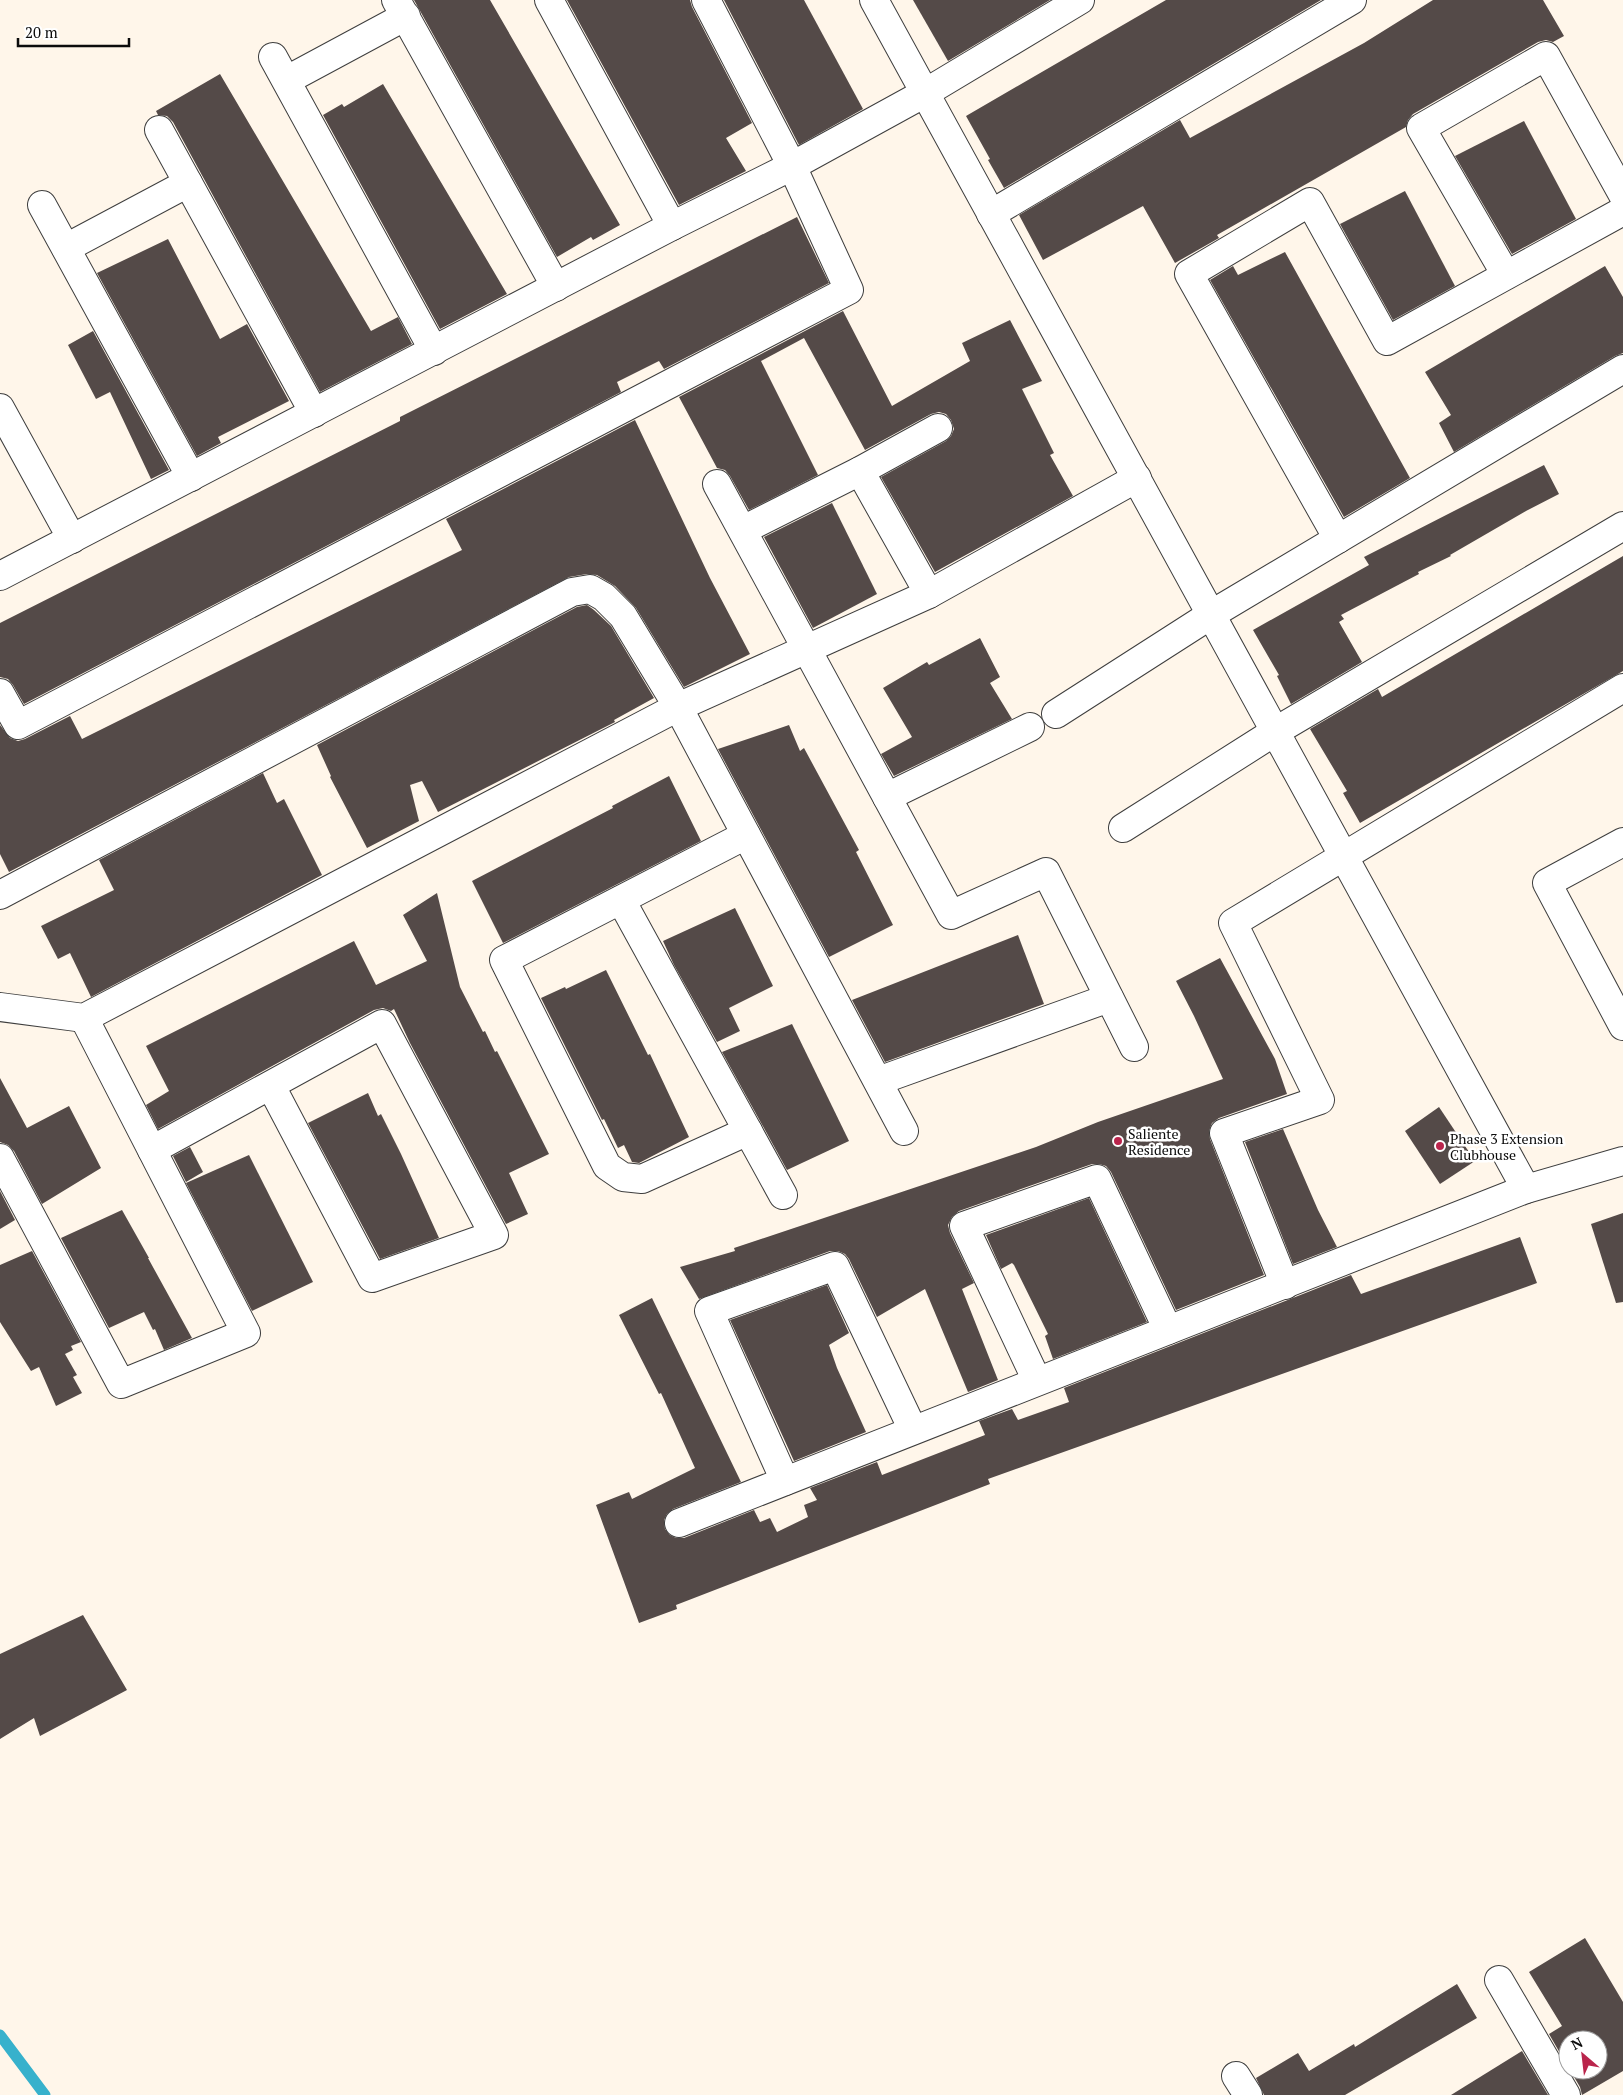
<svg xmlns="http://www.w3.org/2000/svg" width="1623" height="2095" font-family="'PT Serif',serif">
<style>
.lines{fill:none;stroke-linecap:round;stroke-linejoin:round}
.stream{stroke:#37b1cc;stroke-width:11}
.building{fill:#544a48}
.minor-casing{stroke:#3e3e3e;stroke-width:30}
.minor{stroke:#fff;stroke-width:28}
.poi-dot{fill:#ba254c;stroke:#fff;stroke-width:2}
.labels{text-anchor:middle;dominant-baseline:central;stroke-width:5;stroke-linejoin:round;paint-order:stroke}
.poi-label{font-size:14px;fill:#0b0b0b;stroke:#fff;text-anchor:start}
</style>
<rect width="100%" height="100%" fill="#fff6ea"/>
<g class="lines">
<path class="stream" d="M 0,2035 L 45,2095"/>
</g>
<g class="building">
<path d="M 414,0 L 490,0 L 620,225 L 593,240 L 591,237 L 557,257 Z"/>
<path d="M 567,0 L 690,0 L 692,7 L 752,123 L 726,138 L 746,171 L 679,205 Z"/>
<path d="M 724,0 L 804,0 L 863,109 L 799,145 Z"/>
<path d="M 913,0 L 1050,0 L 948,61 Z"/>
<path d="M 1166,0 L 1321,0 L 1004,188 L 988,160 L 990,159 L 966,116 Z"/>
<path d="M 1433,0 L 1543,0 L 1564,36 L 1553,42 L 1546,40 L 1538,42 L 1413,114 L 1408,120 L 1406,127 L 1217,235 L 1219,238 L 1175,263 L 1143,206 L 1043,260 L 1019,215 L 1180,120 L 1190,138 L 1364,43 Z"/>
<path d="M 220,74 L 371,331 L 398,317 L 412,344 L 320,392 L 173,122 L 167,116 L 158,115 L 156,111 Z"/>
<path d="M 383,84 L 507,294 L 440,329 L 323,115 L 342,104 L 344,107 Z"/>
<path d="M 1524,121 L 1576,219 L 1512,254 L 1455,156 Z"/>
<path d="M 1405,191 L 1455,286 L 1393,320 L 1340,224 Z"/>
<path d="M 797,217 L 829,283 L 664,369 L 659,361 L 617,382 L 621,392 L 24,704 L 13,685 L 8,679 L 0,677 L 0,623 L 400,421 L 400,417 Z"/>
<path d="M 168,239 L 220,339 L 247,324 L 289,401 L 218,437 L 221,443 L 197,456 L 97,273 Z"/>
<path d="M 1285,252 L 1410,478 L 1344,517 L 1210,280 L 1233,266 L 1238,275 Z"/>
<path d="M 1605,266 L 1623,297 L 1623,353 L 1615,356 L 1454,452 L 1439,423 L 1451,415 L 1425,372 Z"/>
<path d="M 843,311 L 892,406 L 970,361 L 962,343 L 1010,320 L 1042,381 L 1022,389 L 1054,453 L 1050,455 L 1073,496 L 935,572 L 881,477 L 946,441 L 951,436 L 954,429 L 951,420 L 946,414 L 939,412 L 931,414 L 865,450 L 804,338 L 761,361 L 818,475 L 749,510 L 730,476 L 725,470 L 717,468 L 679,397 Z"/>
<path d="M 93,331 L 169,470 L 151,479 L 110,392 L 96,399 L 68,345 Z"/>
<path d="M 635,420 L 710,578 L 750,654 L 684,687 L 636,608 L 615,586 L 597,575 L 587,574 L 569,577 L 9,872 L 0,854 L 0,725 L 10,738 L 18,741 L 25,739 L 70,716 L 82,739 L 462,550 L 446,519 Z"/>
<path d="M 1544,465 L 1559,494 L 1526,511 L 1450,555 L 1451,556 L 1418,572 L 1419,574 L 1341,615 L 1344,619 L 1339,622 L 1362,662 L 1291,704 L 1277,676 L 1279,675 L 1253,630 L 1369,565 L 1364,557 Z"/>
<path d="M 832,503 L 877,594 L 813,628 L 764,537 Z"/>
<path d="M 1623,556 L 1623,671 L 1360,823 L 1343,793 L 1347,791 L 1310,729 L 1378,689 L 1382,697 Z"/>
<path d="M 587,605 L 594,610 L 611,626 L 654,698 L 614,720 L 615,722 L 438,812 L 422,781 L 410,785 L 419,821 L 367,848 L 330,777 L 331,776 L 317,745 L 577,607 Z"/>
<path d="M 980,638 L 1000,677 L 990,683 L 1012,719 L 894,776 L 881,754 L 912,737 L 883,688 L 927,662 L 929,665 Z"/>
<path d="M 789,725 L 800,751 L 804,748 L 859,850 L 856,852 L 893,925 L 829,957 L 718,749 Z"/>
<path d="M 263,773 L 277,803 L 284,799 L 322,875 L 91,997 L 70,953 L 58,959 L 41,926 L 114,890 L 99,860 Z"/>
<path d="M 669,776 L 701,841 L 503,943 L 472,881 L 613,808 L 612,806 Z"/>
<path d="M 437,893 L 460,987 L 483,1032 L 485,1031 L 495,1052 L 497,1051 L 549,1154 L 509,1173 L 528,1214 L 506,1224 L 410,1043 L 394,1009 L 391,1011 L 383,1008 L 374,1010 L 158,1129 L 146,1105 L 169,1091 L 146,1046 L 354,941 L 376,985 L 427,961 L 403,915 Z"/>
<path d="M 735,908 L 773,986 L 729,1008 L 740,1031 L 717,1042 L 674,965 L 663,941 Z"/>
<path d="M 1018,935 L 1044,1004 L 885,1062 L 852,1000 Z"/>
<path d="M 1220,958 L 1275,1059 L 1287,1094 L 1219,1118 L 1212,1123 L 1209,1131 L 1210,1139 L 1264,1275 L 1176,1310 L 1111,1172 L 1106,1166 L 1099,1164 L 1092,1164 L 959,1211 L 952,1217 L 948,1225 L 950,1233 L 974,1283 L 962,1289 L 998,1380 L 968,1392 L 925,1289 L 877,1317 L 849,1259 L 845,1254 L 838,1251 L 830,1251 L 699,1299 L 680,1267 L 735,1251 L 734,1248 L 1036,1147 L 1098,1122 L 1223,1079 L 1194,1016 L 1176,981 Z"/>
<path d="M 606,970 L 648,1055 L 650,1054 L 689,1137 L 639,1163 L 632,1162 L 624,1145 L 618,1148 L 604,1119 L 602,1120 L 541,998 L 565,987 L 566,989 Z"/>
<path d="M 792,1024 L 849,1141 L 787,1170 L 722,1052 Z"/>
<path d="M 0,1078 L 27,1128 L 69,1106 L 101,1168 L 42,1204 L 14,1151 L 8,1145 L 0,1142 Z"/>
<path d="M 368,1093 L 378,1116 L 381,1114 L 401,1154 L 439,1238 L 380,1259 L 308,1123 Z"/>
<path d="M 1439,1107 L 1475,1161 L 1440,1184 L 1405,1131 Z"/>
<path d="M 1283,1129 L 1318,1210 L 1337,1247 L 1293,1264 L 1245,1142 Z"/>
<path d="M 190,1147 L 203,1172 L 186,1182 L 173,1156 Z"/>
<path d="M 249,1155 L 313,1282 L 252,1311 L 186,1183 Z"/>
<path d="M 0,1191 L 15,1220 L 0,1229 Z"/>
<path d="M 1089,1198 L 1147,1322 L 1053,1359 L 1045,1336 L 1048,1334 L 1014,1265 L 1012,1263 L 1001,1269 L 986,1235 Z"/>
<path d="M 122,1210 L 149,1258 L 148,1258 L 192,1338 L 164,1350 L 155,1329 L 153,1330 L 144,1312 L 109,1328 L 61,1238 Z"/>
<path d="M 1623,1213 L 1623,1302 L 1616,1303 L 1591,1224 Z"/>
<path d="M 1520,1237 L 1537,1283 L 988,1479 L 990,1484 L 676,1605 L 677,1609 L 639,1623 L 596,1505 L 629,1492 L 632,1499 L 695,1468 L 661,1393 L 659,1394 L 619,1315 L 652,1298 L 741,1482 L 673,1509 L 667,1514 L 664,1520 L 665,1529 L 670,1535 L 676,1538 L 684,1538 L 754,1510 L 760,1522 L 770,1518 L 777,1532 L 808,1517 L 804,1505 L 817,1500 L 810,1488 L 877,1462 L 882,1475 L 985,1435 L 979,1421 L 1012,1409 L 1018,1420 L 1069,1402 L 1064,1388 L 1351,1275 L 1361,1294 Z"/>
<path d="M 32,1251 L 81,1342 L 71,1346 L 73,1350 L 65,1354 L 77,1375 L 73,1377 L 82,1393 L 56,1406 L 39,1367 L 31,1371 L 0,1322 L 0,1265 Z"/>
<path d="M 827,1285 L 849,1333 L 829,1345 L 837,1368 L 866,1432 L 794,1461 L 730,1320 Z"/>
<path d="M 83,1615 L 127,1690 L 40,1736 L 34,1718 L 0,1739 L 0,1654 Z"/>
<path d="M 1585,1938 L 1623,2002 L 1623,2071 L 1582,2095 L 1580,2087 L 1570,2070 L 1598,2070 L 1598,2040 L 1568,2040 L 1568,2067 L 1549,2034 L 1562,2026 L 1529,1972 Z"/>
<path d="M 1457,1984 L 1477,2018 L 1345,2095 L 1264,2095 L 1256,2078 L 1298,2053 L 1309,2071 L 1354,2044 L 1355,2047 Z"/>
<path d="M 1522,2051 L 1548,2095 L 1451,2095 Z"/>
</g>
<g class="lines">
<defs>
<g id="minor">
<path d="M 396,0 L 556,287"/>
<path d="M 549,0 L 672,226"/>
<path d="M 874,0 L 1526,1189"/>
<path d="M 273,57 L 434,351"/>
<path d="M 287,80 L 406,16"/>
<path d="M 159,130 L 314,413"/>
<path d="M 42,205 L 191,477"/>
<path d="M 991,214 L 1352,0"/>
<path d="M 66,248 L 188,183"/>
<path d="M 1506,275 L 1421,128 L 1546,56 L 1623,195"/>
<path d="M 0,408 L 72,539"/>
<path d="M 860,471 L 929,594"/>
<path d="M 717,484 L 951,915 L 1046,872 L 1134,1047"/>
<path d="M 743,530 L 860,471 L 938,428"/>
<path d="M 1338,539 L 1189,274 L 1310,202 L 1387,341 L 1623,211"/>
<path d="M 0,576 L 672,226 L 792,166 L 925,93 L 1080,0"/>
<path d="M 0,693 L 18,725 L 849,290 L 792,166 L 706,0"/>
<path d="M 1056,714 L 1212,614 L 1623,369"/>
<path d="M 887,797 L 1030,727"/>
<path d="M 1123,828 L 1276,731 L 1623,526"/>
<path d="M 746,835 L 504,960 L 607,1166 L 623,1177 L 642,1179 L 748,1131"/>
<path d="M 1623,842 L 1547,883 L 1623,1026"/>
<path d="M 0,895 L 572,592 L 590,589 L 604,597 L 623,616 L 678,707 L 904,1131"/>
<path d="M 621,900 L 783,1195"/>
<path d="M 0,1007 L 84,1018 L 678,707 L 929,594 L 1137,478"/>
<path d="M 878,1081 L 1109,998"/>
<path d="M 152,1150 L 382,1024 L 494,1235 L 372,1278 L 271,1086"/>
<path d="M 0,1158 L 121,1384 L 246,1333 L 84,1018"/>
<path d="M 1285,1285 L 1224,1133 L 1320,1100 L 1233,923 L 1623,688"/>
<path d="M 1037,1381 L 964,1226 L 1097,1179 L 1168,1330"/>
<path d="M 785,1481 L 709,1311 L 835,1266 L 913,1430"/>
<path d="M 679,1523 L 1526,1189 L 1623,1161"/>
<path d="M 1499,1980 L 1566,2095"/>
<path d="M 1236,2076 L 1248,2095"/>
</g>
</defs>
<use href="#minor" class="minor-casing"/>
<use href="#minor" class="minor"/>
</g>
<g class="poi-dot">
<circle cx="1118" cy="1141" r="5"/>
<circle cx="1440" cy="1146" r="5"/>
</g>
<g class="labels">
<g class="poi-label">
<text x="1128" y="1133">Saliente<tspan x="1128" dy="16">Residence</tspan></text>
<text x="1450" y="1138">Phase 3 Extension<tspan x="1450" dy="16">Clubhouse</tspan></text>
</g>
</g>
<g transform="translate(1583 2055) rotate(332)"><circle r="24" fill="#ffffff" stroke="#9d9d9d"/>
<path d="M0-4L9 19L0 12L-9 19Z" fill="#ba254c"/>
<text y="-8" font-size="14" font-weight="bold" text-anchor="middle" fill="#0b0b0b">N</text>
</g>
<path d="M18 38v8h111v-8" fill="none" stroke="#0b0b0b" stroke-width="2.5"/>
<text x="25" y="38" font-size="15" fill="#0b0b0b" stroke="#ffffff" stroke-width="4" paint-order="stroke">20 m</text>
</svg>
